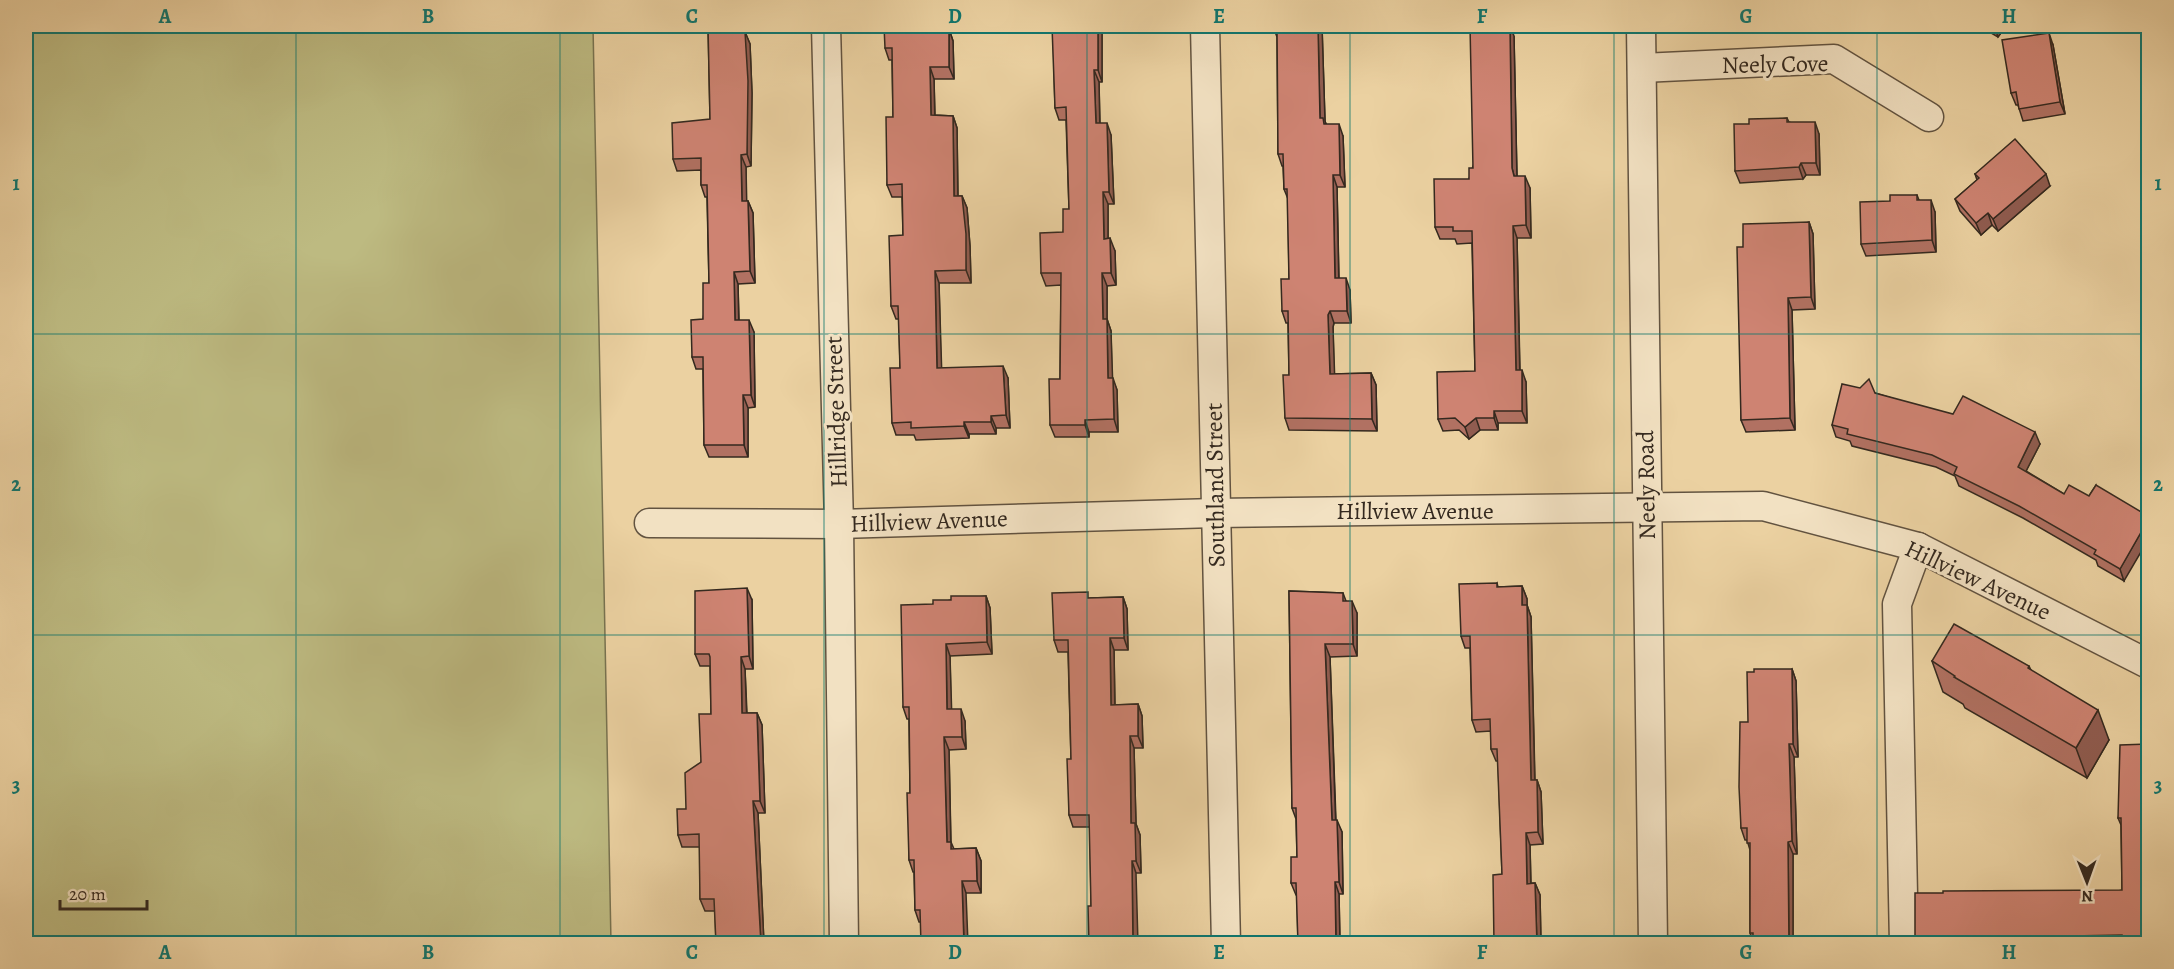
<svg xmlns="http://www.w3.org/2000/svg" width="2174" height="969" font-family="Alegreya,serif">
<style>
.green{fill:#bdba81;stroke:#787250;stroke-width:1.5}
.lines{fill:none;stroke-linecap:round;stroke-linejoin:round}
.minor-casing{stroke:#625340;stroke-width:31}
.minor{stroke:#f2e1c2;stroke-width:28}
.wall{fill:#b17162;stroke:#34291f;stroke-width:1.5}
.shaded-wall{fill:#905c50;stroke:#34291f;stroke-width:1.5}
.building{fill:#ce8372;stroke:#34291f;stroke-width:1.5}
.grid{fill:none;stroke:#0f766e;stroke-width:1.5;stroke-opacity:0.55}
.labels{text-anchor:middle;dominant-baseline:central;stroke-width:6;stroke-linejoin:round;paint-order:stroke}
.street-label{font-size:24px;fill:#34291f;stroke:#f2e1c2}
.neatline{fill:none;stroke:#0f766e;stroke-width:2}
.grid-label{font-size:20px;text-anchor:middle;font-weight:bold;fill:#0f766e}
</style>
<rect width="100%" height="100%" fill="#ebd1a1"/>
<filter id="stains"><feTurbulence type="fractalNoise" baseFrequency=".00333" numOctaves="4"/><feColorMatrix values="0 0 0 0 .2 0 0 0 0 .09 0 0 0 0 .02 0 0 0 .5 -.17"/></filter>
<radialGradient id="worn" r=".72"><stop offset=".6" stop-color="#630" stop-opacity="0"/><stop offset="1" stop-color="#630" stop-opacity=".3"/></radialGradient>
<path class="green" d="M 26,26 L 593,26 L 611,943 L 26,943 Z"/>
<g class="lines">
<defs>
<g id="minor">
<path d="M 826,26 L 839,524 L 844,944"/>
<path d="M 1205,26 L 1226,944"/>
<path d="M 1641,26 L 1653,944"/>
<path d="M 1642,68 L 1834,59 L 1929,117"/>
<path d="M 649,523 L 839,524 L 1215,513 L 1763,506 L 1918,547 L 2148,664"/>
<path d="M 1904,944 L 1897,604 L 1918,547"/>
</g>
</defs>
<use href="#minor" class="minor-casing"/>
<use href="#minor" class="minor"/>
</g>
<g class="wall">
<path d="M 693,26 L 741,26 L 741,32 L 745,32 L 750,44 L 752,93 L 751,166 L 746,167 L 746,201 L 748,201 L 753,213 L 755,283 L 738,284 L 739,320 L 754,332 L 755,407 L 748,408 L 748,457 L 709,457 L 704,445 L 703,369 L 696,369 L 692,357 L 703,319 L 709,283 L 707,197 L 705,197 L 701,185 L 701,170 L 677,171 L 673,159 L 710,119 L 708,26 Z"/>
<path d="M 1048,26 L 1102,26 L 1102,82 L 1099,82 L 1100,123 L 1111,135 L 1114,204 L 1108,204 L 1108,239 L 1115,251 L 1116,285 L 1107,286 L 1107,319 L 1111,331 L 1112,378 L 1117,390 L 1118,432 L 1089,432 L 1089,437 L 1055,437 L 1050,425 L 1060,379 L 1061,285 L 1046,286 L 1041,273 L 1063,232 L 1069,209 L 1066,120 L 1059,120 L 1055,108 L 1053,32 L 1050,32 Z"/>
<path d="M 1274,26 L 1322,26 L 1325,121 L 1326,124 L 1343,136 L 1345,187 L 1337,187 L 1339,278 L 1350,290 L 1351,323 L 1334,323 L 1333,327 L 1334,374 L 1371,373 L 1376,385 L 1377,431 L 1289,430 L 1285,418 L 1289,375 L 1288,323 L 1286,323 L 1282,311 L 1289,279 L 1288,199 L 1284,189 L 1283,166 L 1282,166 L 1278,154 L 1277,37 L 1274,29 Z"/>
<path d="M 1979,26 L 2006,26 L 1998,37 Z"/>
<path d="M 937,29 L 949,29 L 953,41 L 954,79 L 934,79 L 935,115 L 953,116 L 957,128 L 958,196 L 962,196 L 967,208 L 970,246 L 971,283 L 939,283 L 941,368 L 1008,378 L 1010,428 L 996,428 L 996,434 L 969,434 L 969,438 L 916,440 L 914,435 L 896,435 L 892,423 L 900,368 L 899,319 L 896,319 L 891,306 L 903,235 L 902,197 L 892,197 L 887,185 L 893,117 L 892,60 L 889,60 L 885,48 Z"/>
<path d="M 1514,36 L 1517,176 L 1530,188 L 1531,238 L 1517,238 L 1520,370 L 1526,382 L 1527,423 L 1498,423 L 1498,430 L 1480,430 L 1469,439 L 1459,430 L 1443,431 L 1438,419 L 1475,371 L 1472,243 L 1457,244 L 1455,239 L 1440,239 L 1435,227 L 1469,179 Z"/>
<path d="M 2053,45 L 2065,114 L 2023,121 L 2018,105 L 2016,105 L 2011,93 Z"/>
<path d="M 1787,118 L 1789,122 L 1819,134 L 1820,175 L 1806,175 L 1803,179 L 1740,183 L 1735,171 L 1749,124 Z"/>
<path d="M 1975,174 L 2050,186 L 1998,231 L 1992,225 L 1981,235 L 1960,211 L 1955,199 L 1977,180 Z"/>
<path d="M 1917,195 L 1919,200 L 1935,212 L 1936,252 L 1866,256 L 1861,244 L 1890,201 Z"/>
<path d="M 1809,222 L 1813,234 L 1815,309 L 1792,310 L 1795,430 L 1746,432 L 1741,420 L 1743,247 Z"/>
<path d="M 1875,393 L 2040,444 L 2026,471 L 2064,494 L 2089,496 L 2096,485 L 2124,581 L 2098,566 L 2096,560 L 2023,518 L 1959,486 L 1955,476 L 1936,467 L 1852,446 L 1850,441 L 1836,437 L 1832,425 Z"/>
<path d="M 2148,424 L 2148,451 L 2146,450 L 2142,438 Z"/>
<path d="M 1497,583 L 1498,587 L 1522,586 L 1527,599 L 1527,605 L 1531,617 L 1535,780 L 1537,780 L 1541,792 L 1543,844 L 1530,845 L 1531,883 L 1535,883 L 1540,895 L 1541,944 L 1494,944 L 1502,874 L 1498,761 L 1496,761 L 1491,749 L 1491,731 L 1476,732 L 1472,720 L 1470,648 L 1465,648 L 1461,636 Z"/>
<path d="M 1289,591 L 1343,593 L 1346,601 L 1357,613 L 1357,656 L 1330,657 L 1336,820 L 1342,832 L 1343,894 L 1339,894 L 1340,944 L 1298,944 L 1297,895 L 1296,895 L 1291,883 L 1297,857 L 1296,819 L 1292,808 Z"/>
<path d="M 986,596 L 990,608 L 992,654 L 950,656 L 951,709 L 965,721 L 966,749 L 949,750 L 951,842 L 954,849 L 976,848 L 981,861 L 981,893 L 966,893 L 921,922 L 919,922 L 915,910 L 914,872 L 913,872 L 909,860 L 910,793 L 909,719 L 907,719 L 903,707 L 933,604 L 951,600 Z"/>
<path d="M 1123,597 L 1127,609 L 1128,650 L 1114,650 L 1115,705 L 1138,704 L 1142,716 L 1143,748 L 1134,748 L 1136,824 L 1140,835 L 1141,873 L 1136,873 L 1091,906 L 1090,827 L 1073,827 L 1069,815 L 1071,759 L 1068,652 L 1058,652 L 1054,640 L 1090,598 Z"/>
<path d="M 752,600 L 753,669 L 745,669 L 747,713 L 757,713 L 762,725 L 765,813 L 758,813 L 764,944 L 716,944 L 715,911 L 705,911 L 700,899 L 700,847 L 682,847 L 678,835 L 701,762 L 711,714 L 710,666 L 700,666 L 695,654 Z"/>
<path d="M 1932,661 L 2029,666 L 2031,670 L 2109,740 L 2087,778 L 1965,708 L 1963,704 L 1943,692 Z"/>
<path d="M 1792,669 L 1796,681 L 1798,757 L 1794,757 L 1797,854 L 1793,854 L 1793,943 L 1753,941 L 1750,933 L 1750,850 L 1747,840 L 1745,840 L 1741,828 L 1748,722 Z"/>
<path d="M 2148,744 L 2148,944 L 1915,944 L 2122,890 L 2121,825 L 2118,818 Z"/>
</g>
<g class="shaded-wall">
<path d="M 737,26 L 741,26 L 741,44 L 737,32 Z"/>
<path d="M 932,26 L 937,26 L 937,41 L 932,29 Z"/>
<path d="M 1098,26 L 1102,26 L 1102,82 L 1098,70 Z"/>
<path d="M 1318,26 L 1322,26 L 1325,121 L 1328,130 L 1320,118 Z"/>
<path d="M 1510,26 L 1514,36 L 1517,180 L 1514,176 L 1512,168 Z"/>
<path d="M 1994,26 L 2006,26 L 1998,37 Z"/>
<path d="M 949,29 L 953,41 L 954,79 L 949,67 Z"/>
<path d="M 745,32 L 750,44 L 752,93 L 751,166 L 747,154 Z"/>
<path d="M 2049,33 L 2053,45 L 2065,114 L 2060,102 Z"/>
<path d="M 930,67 L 934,79 L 935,127 L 931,115 Z"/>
<path d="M 1094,70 L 1099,82 L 1100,135 L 1096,123 Z"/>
<path d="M 953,116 L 957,128 L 958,208 L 954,196 Z"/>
<path d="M 1815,122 L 1819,134 L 1820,175 L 1816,163 Z"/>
<path d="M 1107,123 L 1111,135 L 1114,204 L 1109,192 Z"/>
<path d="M 1339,124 L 1343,136 L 1345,187 L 1340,175 Z"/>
<path d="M 741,155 L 746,167 L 747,214 L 742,201 Z"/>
<path d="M 1801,163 L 1806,175 L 1803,179 L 1799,167 Z"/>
<path d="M 2046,174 L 2050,186 L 1998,231 L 1993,219 Z"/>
<path d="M 1333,175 L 1337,187 L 1339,290 L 1335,278 Z"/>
<path d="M 1525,176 L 1530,188 L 1531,238 L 1526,225 Z"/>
<path d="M 1103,192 L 1108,204 L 1108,251 L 1104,239 Z"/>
<path d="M 962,196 L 967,208 L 970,246 L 971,283 L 966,270 Z"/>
<path d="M 1931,200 L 1935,212 L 1936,252 L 1932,240 Z"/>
<path d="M 748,201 L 753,213 L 755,283 L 750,271 Z"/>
<path d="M 1988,213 L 1992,225 L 1981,235 L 1976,223 Z"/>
<path d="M 1809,222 L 1813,234 L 1815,309 L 1811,297 Z"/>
<path d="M 1513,226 L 1517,238 L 1520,382 L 1516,370 Z"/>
<path d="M 1110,238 L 1115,251 L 1116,285 L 1111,273 Z"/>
<path d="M 935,271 L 939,283 L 942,380 L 937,368 Z"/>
<path d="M 734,272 L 738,284 L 739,332 L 735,320 Z"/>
<path d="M 1102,273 L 1107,286 L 1107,331 L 1103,319 Z"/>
<path d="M 1346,278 L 1350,290 L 1351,323 L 1347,311 Z"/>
<path d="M 1788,298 L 1792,310 L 1795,430 L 1790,418 Z"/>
<path d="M 1330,311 L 1334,323 L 1333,327 L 1335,386 L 1330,374 L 1328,315 Z"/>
<path d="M 1107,319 L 1111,331 L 1113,391 L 1108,378 Z"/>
<path d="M 749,320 L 754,332 L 755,407 L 751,395 Z"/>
<path d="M 1003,366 L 1008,378 L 1010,428 L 1006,415 Z"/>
<path d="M 1522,370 L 1526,382 L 1527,423 L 1522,411 Z"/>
<path d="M 1371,373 L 1376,385 L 1377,431 L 1372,419 Z"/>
<path d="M 1113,378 L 1117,390 L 1118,432 L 1114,419 Z"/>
<path d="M 743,395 L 748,408 L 748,457 L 744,445 Z"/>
<path d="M 1494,411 L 1498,423 L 1498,430 L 1494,418 Z"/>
<path d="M 991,416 L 996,428 L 996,434 L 991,422 Z"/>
<path d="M 1476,418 L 1480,430 L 1469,439 L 1465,427 Z"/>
<path d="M 1085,420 L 1089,432 L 1089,437 L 1085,425 Z"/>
<path d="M 964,422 L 969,434 L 969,438 L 964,426 Z"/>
<path d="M 2035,432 L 2040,444 L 2022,479 L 2018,467 Z"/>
<path d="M 2148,520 L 2148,540 L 2124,581 L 2120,569 Z"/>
<path d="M 1522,586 L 1527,599 L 1527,617 L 1522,605 Z"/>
<path d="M 747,588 L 752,600 L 753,669 L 749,656 Z"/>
<path d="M 986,596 L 990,608 L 992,654 L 987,642 Z"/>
<path d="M 1123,597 L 1127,609 L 1128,650 L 1124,638 Z"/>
<path d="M 1352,601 L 1357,613 L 1357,656 L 1353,644 Z"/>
<path d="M 1527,605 L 1531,617 L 1535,792 L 1531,780 Z"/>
<path d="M 1110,638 L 1114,650 L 1115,717 L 1111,705 Z"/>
<path d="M 946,644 L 950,656 L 952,722 L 947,709 Z"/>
<path d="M 1325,644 L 1330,657 L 1336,832 L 1332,820 Z"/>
<path d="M 741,657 L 745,669 L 747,726 L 742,713 Z"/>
<path d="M 1792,669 L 1796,681 L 1798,757 L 1793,744 Z"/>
<path d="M 1138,704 L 1142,716 L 1143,748 L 1138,736 Z"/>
<path d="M 961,709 L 965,721 L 966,749 L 962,737 Z"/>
<path d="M 2098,710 L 2109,740 L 2087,778 L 2076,748 Z"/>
<path d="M 757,713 L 762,725 L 765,813 L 760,801 Z"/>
<path d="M 1130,736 L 1134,748 L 1136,824 L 1140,835 L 1141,873 L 1136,861 L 1131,823 Z"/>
<path d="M 944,737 L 949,750 L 951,854 L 947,842 Z"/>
<path d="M 1789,744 L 1794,757 L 1797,854 L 1792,841 Z"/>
<path d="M 1537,780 L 1541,792 L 1543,844 L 1538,832 Z"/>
<path d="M 753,801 L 758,813 L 764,944 L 761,944 Z"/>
<path d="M 1337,820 L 1342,832 L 1343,894 L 1339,882 Z"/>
<path d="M 1526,833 L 1530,845 L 1531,896 L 1527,884 Z"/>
<path d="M 1788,842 L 1793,854 L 1793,944 L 1789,944 Z"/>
<path d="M 976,848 L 981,861 L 981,893 L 977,881 Z"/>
<path d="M 1132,861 L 1136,873 L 1138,944 L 1133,944 Z"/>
<path d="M 962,881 L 966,893 L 968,944 L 964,944 Z"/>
<path d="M 1335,882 L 1339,894 L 1340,944 L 1336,944 Z"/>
<path d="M 1535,883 L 1540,895 L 1541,944 L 1537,944 Z"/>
</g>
<g class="building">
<path d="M 708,26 L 737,26 L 737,32 L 745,32 L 748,81 L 747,154 L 741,155 L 742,201 L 748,201 L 750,271 L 734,272 L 735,320 L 749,320 L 751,395 L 743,395 L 744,445 L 704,445 L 703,357 L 692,357 L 691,320 L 703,319 L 703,283 L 709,283 L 707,185 L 701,185 L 701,158 L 673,159 L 672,123 L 710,119 Z"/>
<path d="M 884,26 L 932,26 L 932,29 L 949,29 L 949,67 L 930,67 L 931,115 L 953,116 L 954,196 L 962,196 L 966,234 L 966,270 L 935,271 L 937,368 L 1003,366 L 1006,415 L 991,416 L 991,422 L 964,422 L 964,426 L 911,428 L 911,422 L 892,423 L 890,368 L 900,368 L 898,306 L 891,306 L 889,236 L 903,235 L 902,184 L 887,185 L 886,117 L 893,117 L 892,48 L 885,48 Z"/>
<path d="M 1052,26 L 1098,26 L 1098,70 L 1094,70 L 1096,123 L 1107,123 L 1109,192 L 1103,192 L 1104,239 L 1110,238 L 1111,273 L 1102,273 L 1103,319 L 1107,319 L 1108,378 L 1113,378 L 1114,419 L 1085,420 L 1085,425 L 1050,425 L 1049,379 L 1060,379 L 1061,273 L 1041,273 L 1040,233 L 1063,232 L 1063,209 L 1069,209 L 1066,107 L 1055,108 Z"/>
<path d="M 1274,26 L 1318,26 L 1320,118 L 1323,118 L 1324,124 L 1339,124 L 1340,175 L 1333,175 L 1335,278 L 1346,278 L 1347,311 L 1330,311 L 1328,315 L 1330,374 L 1371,373 L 1372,419 L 1285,418 L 1283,375 L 1289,375 L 1288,311 L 1282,311 L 1281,279 L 1289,279 L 1287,189 L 1284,189 L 1283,154 L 1278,154 L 1277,29 L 1274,29 Z"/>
<path d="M 1470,26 L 1510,26 L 1512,168 L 1514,176 L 1525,176 L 1526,225 L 1513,226 L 1516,370 L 1522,370 L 1522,411 L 1494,411 L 1494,418 L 1476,418 L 1465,427 L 1455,418 L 1438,419 L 1437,372 L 1475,371 L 1472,231 L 1453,231 L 1453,227 L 1435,227 L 1434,179 L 1469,179 L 1469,168 L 1473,168 Z"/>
<path d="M 2049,33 L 2060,102 L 2019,109 L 2016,92 L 2011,93 L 2002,40 Z"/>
<path d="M 1787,118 L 1787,122 L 1815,122 L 1816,163 L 1801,163 L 1799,167 L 1735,171 L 1734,124 L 1749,124 L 1749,119 Z"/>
<path d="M 2015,139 L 2046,174 L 1993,219 L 1988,213 L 1976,223 L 1955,199 L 1979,178 L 1975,174 Z"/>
<path d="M 1890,195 L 1917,195 L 1917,200 L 1931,200 L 1932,240 L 1861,244 L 1860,202 L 1890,201 Z"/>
<path d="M 1809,222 L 1811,297 L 1788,298 L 1790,418 L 1741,420 L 1737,247 L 1743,247 L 1743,224 Z"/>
<path d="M 1869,379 L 1875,393 L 1953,414 L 1963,396 L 2035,432 L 2018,467 L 2064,494 L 2069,485 L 2089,496 L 2096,485 L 2148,516 L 2148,520 L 2120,569 L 2094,554 L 2096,550 L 2019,506 L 1954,474 L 1957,467 L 1932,455 L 1847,434 L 1848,429 L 1832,425 L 1842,384 L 1860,388 Z"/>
<path d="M 2148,424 L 2148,441 L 2142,438 Z"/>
<path d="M 1497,583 L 1497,587 L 1522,586 L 1522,605 L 1527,605 L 1531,780 L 1537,780 L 1538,832 L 1526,833 L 1527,884 L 1535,883 L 1537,944 L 1494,944 L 1493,875 L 1502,874 L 1497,749 L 1491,749 L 1490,719 L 1472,720 L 1470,636 L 1461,636 L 1459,584 Z"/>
<path d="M 747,588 L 749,656 L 741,657 L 742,713 L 757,713 L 760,801 L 753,801 L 761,944 L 716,944 L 714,899 L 700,899 L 699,834 L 678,835 L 677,809 L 686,809 L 685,773 L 701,762 L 699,714 L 711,714 L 710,657 L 709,654 L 695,654 L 695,591 Z"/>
<path d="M 1289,591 L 1343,593 L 1343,601 L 1352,601 L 1353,644 L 1325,644 L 1332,820 L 1337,820 L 1339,882 L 1335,882 L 1336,944 L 1298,944 L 1296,883 L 1291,883 L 1291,857 L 1297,857 L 1296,808 L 1292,808 Z"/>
<path d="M 1088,592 L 1088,598 L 1123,597 L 1124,638 L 1110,638 L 1111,705 L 1138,704 L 1138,736 L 1130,736 L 1131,823 L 1135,823 L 1136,861 L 1132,861 L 1133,944 L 1089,944 L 1088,906 L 1091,906 L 1089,815 L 1069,815 L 1067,759 L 1071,759 L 1068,640 L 1054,640 L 1052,593 Z"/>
<path d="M 951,596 L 986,596 L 987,642 L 946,644 L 947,709 L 961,709 L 962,737 L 944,737 L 947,842 L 951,842 L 951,849 L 976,848 L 977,881 L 962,881 L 964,944 L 921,944 L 920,910 L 915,910 L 914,860 L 909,860 L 907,793 L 910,793 L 909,707 L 903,707 L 901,605 L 933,604 L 933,600 L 951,600 Z"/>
<path d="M 1954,624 L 2029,666 L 2028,668 L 2098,710 L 2076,748 L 1954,677 L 1955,676 L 1932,661 Z"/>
<path d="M 1754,669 L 1792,669 L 1793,744 L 1789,744 L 1792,841 L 1788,842 L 1789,943 L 1798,943 L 1798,944 L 1753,944 L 1753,933 L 1750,933 L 1750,843 L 1747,843 L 1747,828 L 1741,828 L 1739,787 L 1740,722 L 1748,722 L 1747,672 L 1754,672 Z"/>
<path d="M 2148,744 L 2148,944 L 2122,944 L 2122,935 L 1959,938 L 1959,944 L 1915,944 L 1915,893 L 1943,893 L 1943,891 L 2122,890 L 2121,818 L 2118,818 L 2120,745 Z"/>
</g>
<path class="grid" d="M 296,26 L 296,944M 560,26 L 560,944M 824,26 L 824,944M 1087,26 L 1087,944M 1350,26 L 1350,944M 1614,26 L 1614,944M 1877,26 L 1877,944M 26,334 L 2148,334M 26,635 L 2148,635"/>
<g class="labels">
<g class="street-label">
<text transform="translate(1775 64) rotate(-1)">Neely Cove</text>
<text transform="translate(836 412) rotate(-92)">Hillridge Street</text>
<text transform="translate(1215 485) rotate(-91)">Southland Street</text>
<text transform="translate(1646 485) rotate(-91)">Neely Road</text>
<text x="1415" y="511">Hillview Avenue</text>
<text transform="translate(929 521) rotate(-2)">Hillview Avenue</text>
<text transform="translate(1978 580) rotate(25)">Hillview Avenue</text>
</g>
</g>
<rect width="2174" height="969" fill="none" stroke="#ebd1a1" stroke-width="66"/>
<g transform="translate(2087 882) rotate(179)" stroke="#f2e1c2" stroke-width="4.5" paint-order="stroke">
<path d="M0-4.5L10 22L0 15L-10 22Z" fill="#34291f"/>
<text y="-9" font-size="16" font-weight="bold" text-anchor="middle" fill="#34291f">N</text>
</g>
<path d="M60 900v9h87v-9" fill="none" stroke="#34291f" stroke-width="3"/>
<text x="69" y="900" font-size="18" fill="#34291f" stroke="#f2e1c2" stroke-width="4.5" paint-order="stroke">20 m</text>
<rect x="33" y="33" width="2108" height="903" class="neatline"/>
<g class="grid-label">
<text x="165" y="23">A</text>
<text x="428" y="23">B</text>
<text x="692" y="23">C</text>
<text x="955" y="23">D</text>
<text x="1219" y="23">E</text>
<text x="1482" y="23">F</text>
<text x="1746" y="23">G</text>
<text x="2009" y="23">H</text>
<text x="16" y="190">1</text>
<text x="2158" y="190">1</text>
<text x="16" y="491">2</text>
<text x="2158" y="491">2</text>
<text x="16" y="792">3</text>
<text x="2158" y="792">3</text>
<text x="165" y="959">A</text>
<text x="428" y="959">B</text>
<text x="692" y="959">C</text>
<text x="955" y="959">D</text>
<text x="1219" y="959">E</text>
<text x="1482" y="959">F</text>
<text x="1746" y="959">G</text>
<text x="2009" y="959">H</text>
</g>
<rect width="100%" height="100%" filter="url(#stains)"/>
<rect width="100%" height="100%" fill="url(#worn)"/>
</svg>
